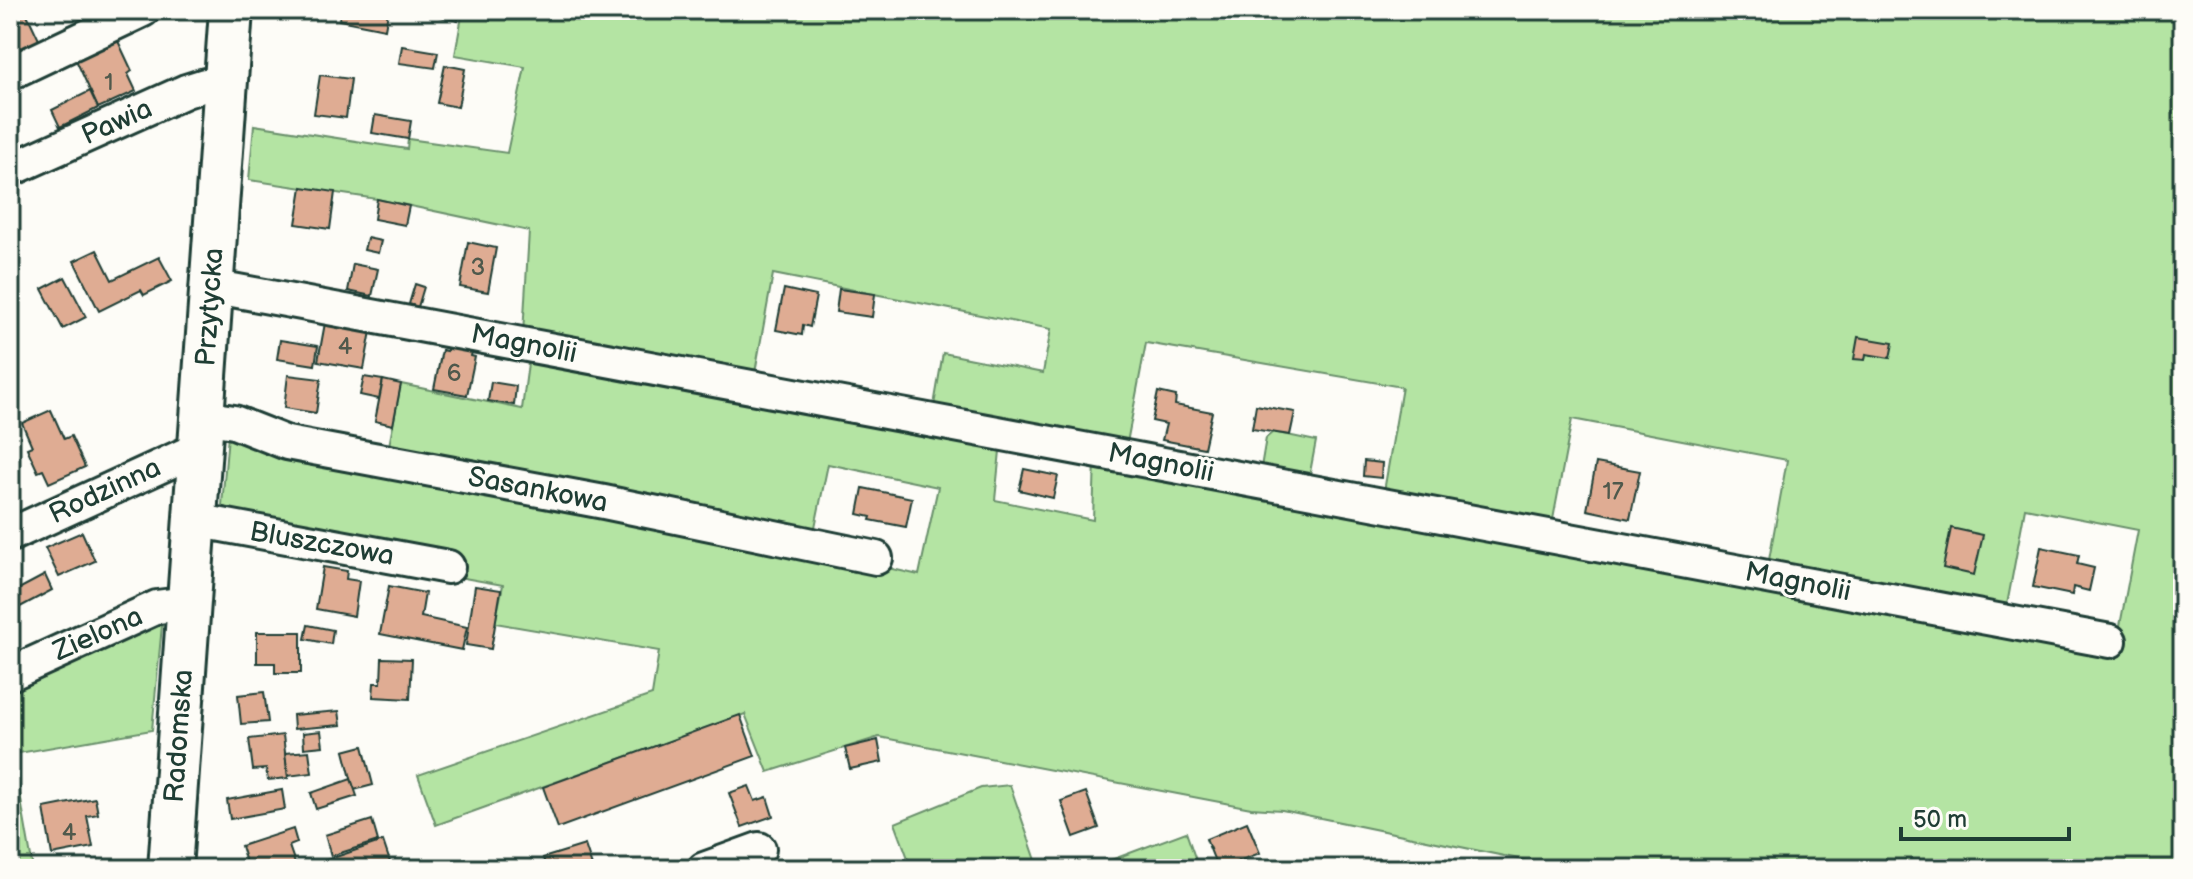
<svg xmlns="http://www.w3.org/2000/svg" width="2193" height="879" font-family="'Balsamiq Sans',sans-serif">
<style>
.green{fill:#b4e4a3;stroke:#6a906c;stroke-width:2;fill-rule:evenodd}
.building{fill:#dfac93;stroke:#1f3d34;stroke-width:2}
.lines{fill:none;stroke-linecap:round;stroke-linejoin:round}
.minor-casing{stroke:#1f3d34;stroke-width:38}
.major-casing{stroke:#1f3d34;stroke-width:48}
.minor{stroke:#fdfcf7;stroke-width:32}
.major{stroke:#fdfcf7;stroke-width:42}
.labels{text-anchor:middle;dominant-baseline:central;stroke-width:6;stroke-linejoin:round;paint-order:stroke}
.number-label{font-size:24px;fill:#4f594c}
.street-label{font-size:28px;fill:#1f3d34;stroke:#fdfcf7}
</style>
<rect width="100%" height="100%" fill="#fdfcf7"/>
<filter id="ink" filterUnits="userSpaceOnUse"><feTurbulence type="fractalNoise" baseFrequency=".0125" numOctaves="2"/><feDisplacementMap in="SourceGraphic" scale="16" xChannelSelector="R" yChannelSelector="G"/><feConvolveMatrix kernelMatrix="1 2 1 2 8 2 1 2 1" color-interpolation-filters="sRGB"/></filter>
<g filter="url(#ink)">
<g class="green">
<path d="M 463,10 L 2183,10 L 2183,869 L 1567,869 L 1282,810 L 1251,808 L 879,737 L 768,772 L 745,714 L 436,825 L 418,775 L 652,695 L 659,651 L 495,623 L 503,585 L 453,576 L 221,517 L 228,435 L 388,451 L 401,384 L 522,409 L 529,356 L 1001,441 L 995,500 L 1093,520 L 1095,460 L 2119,631 L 2138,530 L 2025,508 L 2006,610 L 1767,571 L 1787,460 L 1572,419 L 1551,530 L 1383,497 L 1402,387 L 1146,343 L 1126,448 L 933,411 L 943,353 L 1043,373 L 1051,329 L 773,274 L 754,378 L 523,334 L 529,231 L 377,199 L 249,180 L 254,125 L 407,149 L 408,139 L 507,153 L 525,67 L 455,55 ZM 828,464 L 938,487 L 919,575 L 678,521 L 813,537 Z"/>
<path d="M 1273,432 L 1316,441 L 1308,483 L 1260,473 L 1266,438 Z"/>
<path d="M 163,615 L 152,730 L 13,754 L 33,869 L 10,869 L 10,685 Z"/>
<path d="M 1010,785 L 1039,869 L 912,869 L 895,823 L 981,788 Z"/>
<path d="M 1186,832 L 1199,869 L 1087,869 Z"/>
</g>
<g class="building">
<path d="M 10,10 L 25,10 L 41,44 L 10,57 Z"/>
<path d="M 341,10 L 388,12 L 385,29 L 339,20 Z"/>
<path d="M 413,10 L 460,10 L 458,21 Z"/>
<path d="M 118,41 L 132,71 L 128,74 L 136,91 L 98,108 L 76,60 Z"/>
<path d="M 402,46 L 438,52 L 435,68 L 399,63 Z"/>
<path d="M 445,65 L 465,69 L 458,107 L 437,103 Z"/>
<path d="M 320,75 L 351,79 L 346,118 L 314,114 Z"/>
<path d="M 90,91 L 98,108 L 60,127 L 52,110 Z"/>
<path d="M 375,115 L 411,121 L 408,139 L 372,133 Z"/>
<path d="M 302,187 L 335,192 L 330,229 L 296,224 Z"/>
<path d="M 377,199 L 409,206 L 405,225 L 374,219 Z"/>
<path d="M 367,238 L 381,241 L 378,253 L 364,250 Z"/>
<path d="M 468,242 L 496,248 L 488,292 L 460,287 Z"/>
<path d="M 97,250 L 112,280 L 159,257 L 172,281 L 144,295 L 141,290 L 99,311 L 74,261 Z"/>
<path d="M 353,264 L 378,269 L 372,296 L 348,291 Z"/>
<path d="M 65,277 L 86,317 L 63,329 L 42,289 Z"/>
<path d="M 415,284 L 424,287 L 418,307 L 409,304 Z"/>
<path d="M 784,289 L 816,296 L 810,327 L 803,325 L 802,335 L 776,330 Z"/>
<path d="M 839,289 L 875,294 L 872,317 L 836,312 Z"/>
<path d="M 325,323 L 371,331 L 364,369 L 318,361 Z"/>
<path d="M 1858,337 L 1893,343 L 1890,358 L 1866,354 L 1865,360 L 1854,359 Z"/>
<path d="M 280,340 L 318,346 L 315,365 L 277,359 Z"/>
<path d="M 448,342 L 473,347 L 471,356 L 475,357 L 467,395 L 434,389 L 442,350 L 447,351 Z"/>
<path d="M 288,375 L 321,379 L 316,413 L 284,408 Z"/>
<path d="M 364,377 L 383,380 L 379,399 L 360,395 Z"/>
<path d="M 383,380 L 401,384 L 393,425 L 375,421 Z"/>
<path d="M 491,382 L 516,386 L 514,405 L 488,401 Z"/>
<path d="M 1158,392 L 1176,396 L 1175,405 L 1212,412 L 1204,448 L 1162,440 L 1166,424 L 1152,421 Z"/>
<path d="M 1256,405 L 1295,412 L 1290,435 L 1252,429 Z"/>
<path d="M 51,410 L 64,439 L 71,436 L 85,467 L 49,483 L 43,470 L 38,472 L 27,448 L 32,446 L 22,423 Z"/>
<path d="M 1364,461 L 1382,463 L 1381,478 L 1363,476 Z"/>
<path d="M 1596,463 L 1640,471 L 1630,519 L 1587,510 Z"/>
<path d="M 1024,469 L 1058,476 L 1053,498 L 1019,490 Z"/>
<path d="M 863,488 L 912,498 L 906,527 L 870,520 L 871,517 L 858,514 Z"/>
<path d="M 1951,528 L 1983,535 L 1974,575 L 1943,568 Z"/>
<path d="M 82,532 L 95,561 L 59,577 L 45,548 Z"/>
<path d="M 2041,547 L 2079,555 L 2077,564 L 2094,568 L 2089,591 L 2073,587 L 2072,595 L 2033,587 Z"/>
<path d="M 323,567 L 347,571 L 346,579 L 359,581 L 354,616 L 316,609 Z"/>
<path d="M 45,575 L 52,590 L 20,607 L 13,592 Z"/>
<path d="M 389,586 L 425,593 L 421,617 L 467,627 L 462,650 L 380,634 Z"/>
<path d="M 475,586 L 501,590 L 491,649 L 466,645 Z"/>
<path d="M 308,625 L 333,630 L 331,644 L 305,639 Z"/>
<path d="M 257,632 L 301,632 L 301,673 L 275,673 L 275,663 L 257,663 Z"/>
<path d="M 382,658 L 412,659 L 410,699 L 373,697 L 374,683 L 381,683 Z"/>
<path d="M 264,692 L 268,722 L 241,724 L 238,695 Z"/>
<path d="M 339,711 L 341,725 L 294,729 L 293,715 Z"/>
<path d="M 740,715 L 755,756 L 558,828 L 543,787 Z"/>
<path d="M 321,731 L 323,746 L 304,748 L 303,733 Z"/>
<path d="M 283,735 L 288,778 L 268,780 L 266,769 L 253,770 L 249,739 Z"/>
<path d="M 878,740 L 882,762 L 850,769 L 845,748 Z"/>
<path d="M 363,746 L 373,785 L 354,790 L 344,751 Z"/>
<path d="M 309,751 L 312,773 L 288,776 L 285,753 Z"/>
<path d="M 351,779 L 357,796 L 316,809 L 311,793 Z"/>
<path d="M 749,786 L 755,801 L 767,797 L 773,816 L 742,827 L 729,793 Z"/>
<path d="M 282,790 L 285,809 L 230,819 L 227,800 Z"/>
<path d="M 1086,792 L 1099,828 L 1074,837 L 1061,801 Z"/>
<path d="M 95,798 L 98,814 L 87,816 L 93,847 L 52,855 L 44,808 Z"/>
<path d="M 372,820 L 378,841 L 331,856 L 325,835 Z"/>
<path d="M 1247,822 L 1260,853 L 1218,869 L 1206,839 Z"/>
<path d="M 293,829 L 297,843 L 289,846 L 297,869 L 248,869 L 241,846 Z"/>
<path d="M 383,841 L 390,862 L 371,869 L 326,869 L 324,861 Z"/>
<path d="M 585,845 L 593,869 L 547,869 L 543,858 Z"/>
</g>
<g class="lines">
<defs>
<g id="minor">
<path d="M 10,73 L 143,10"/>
<path d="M 10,170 L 186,91 L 205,85 L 226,85"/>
<path d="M 211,286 L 2110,641"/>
<path d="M 202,417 L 234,422 L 287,443 L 604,502 L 876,558"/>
<path d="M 195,520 L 448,567"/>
<path d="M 10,535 L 200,448"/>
<path d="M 10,674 L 157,607 L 189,603"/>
<path d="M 704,869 L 759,849"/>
</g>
<path id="major" d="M 170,869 L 231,10"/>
</defs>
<use href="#minor" class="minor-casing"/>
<use href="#major" class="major-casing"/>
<use href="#minor" class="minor"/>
<use href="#major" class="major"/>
</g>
</g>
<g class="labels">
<g class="number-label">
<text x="109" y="82">1</text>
<text x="478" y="267">3</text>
<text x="345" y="346">4</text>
<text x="454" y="373">6</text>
<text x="1613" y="491">17</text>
<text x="69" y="832">4</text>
</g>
<g class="street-label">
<text transform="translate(117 122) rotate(-24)">Pawia</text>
<text transform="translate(210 307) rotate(-86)">Przytycka</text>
<text transform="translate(524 344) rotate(11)">Magnolii</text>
<text transform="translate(1161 463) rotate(11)">Magnolii</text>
<text transform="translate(538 490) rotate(11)">Sasankowa</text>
<text transform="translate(105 491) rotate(-25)">Rodzinna</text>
<text transform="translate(322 544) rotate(10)">Bluszczowa</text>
<text transform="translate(1798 582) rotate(11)">Magnolii</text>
<text transform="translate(98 634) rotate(-24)">Zielona</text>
<text transform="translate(179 736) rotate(-86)">Radomska</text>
</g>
</g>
<rect width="2193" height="879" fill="none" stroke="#fdfcf7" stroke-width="40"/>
<rect x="20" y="20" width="2153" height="839" fill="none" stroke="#1f3d34" stroke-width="3" filter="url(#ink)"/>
<path d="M1901 827v12h168v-12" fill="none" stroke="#1f3d34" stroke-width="4"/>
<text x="1913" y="827" font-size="24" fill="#1f3d34" stroke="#fdfcf7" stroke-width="6" paint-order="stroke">50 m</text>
</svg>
